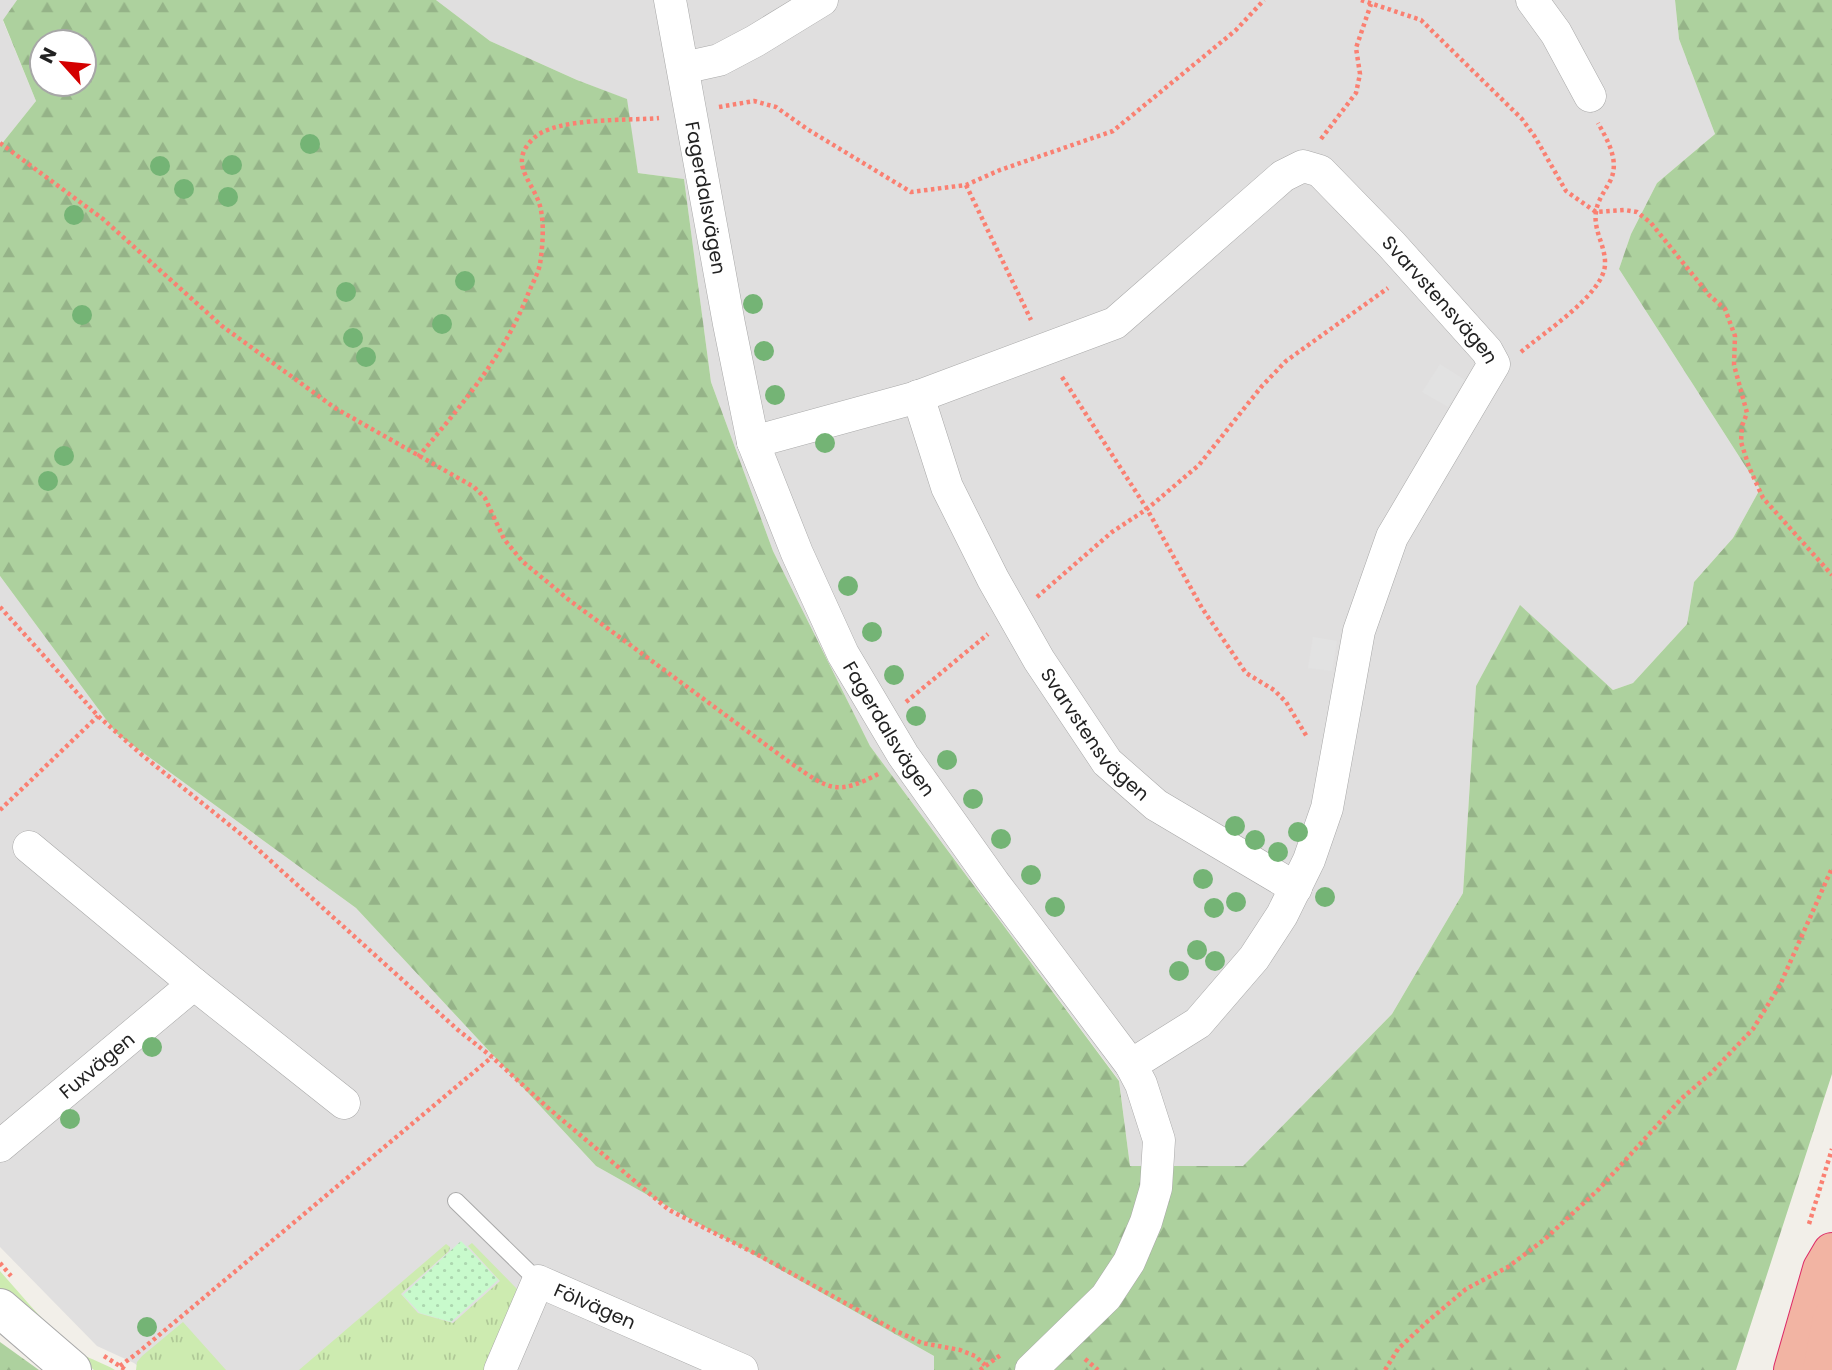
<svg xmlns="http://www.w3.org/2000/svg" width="1832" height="1370" font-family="Poppins,sans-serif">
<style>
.residential{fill:#e0dfdf}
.grass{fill:url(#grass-tufts)}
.forest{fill:url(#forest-firs);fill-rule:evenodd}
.park{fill:url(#park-dots)}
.parking{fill:#e2e2e2}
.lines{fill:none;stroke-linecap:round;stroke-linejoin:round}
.service-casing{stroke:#a9a9a9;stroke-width:18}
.minor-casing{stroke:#a9a9a9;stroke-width:33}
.tertiary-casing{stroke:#a9a9a9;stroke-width:40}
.trunk-casing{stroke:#dc2a67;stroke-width:40}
.path{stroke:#fa8072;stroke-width:4.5;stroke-dasharray:3.5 3.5;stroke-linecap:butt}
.service{stroke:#fff;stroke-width:16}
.minor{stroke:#fff;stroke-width:32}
.tertiary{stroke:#fff;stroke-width:38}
.trunk{stroke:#f2b4a3;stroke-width:38}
.tree{fill:#74b475}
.labels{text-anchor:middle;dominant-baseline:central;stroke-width:7;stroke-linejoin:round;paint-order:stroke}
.street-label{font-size:19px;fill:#222;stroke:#fff}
</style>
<defs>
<pattern id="grass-tufts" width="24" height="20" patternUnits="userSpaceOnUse" patternTransform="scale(1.75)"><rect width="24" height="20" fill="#cdebb0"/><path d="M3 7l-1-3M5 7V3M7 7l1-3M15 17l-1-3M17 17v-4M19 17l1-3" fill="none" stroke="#b0c997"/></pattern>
<pattern id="forest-firs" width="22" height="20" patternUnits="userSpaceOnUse" patternTransform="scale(1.75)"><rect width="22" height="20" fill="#add19e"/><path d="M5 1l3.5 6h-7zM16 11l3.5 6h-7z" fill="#95b388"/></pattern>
<pattern id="park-dots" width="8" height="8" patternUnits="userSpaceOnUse" patternTransform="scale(1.75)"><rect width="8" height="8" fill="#c8facc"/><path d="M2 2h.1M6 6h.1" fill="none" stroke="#acd6af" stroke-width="1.8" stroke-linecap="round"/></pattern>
</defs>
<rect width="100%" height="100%" fill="#f2efe9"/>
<g class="residential">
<path d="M 0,0 L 17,0 L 3,21 L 36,101 L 0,146 Z"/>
<path d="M 436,0 L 1675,0 L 1679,39 L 1715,134 L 1657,183 L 1631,234 L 1619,269 L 1760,489 L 1733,538 L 1694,582 L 1687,624 L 1633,683 L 1613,690 L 1520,606 L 1476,686 L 1463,893 L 1392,1014 L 1243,1166 L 1130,1166 L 1119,1080 L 870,746 L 773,551 L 711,382 L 684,179 L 638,173 L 626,99 L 577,80 L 490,41 Z"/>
<path d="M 0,576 L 116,733 L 356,908 L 596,1166 L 934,1356 L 934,1370 L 143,1370 L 134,1363 L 97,1346 L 0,1247 Z"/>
</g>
<g class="grass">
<path d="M 472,1243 L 519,1291 L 489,1370 L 299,1370 L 446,1244 L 450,1247 L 449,1251 L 401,1294 L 418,1313 L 453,1323 L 500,1281 L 468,1246 Z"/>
<path d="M 0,1271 C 25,1299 50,1331 81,1353 C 91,1360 104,1363 115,1370 L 94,1370 L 0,1290 Z"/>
<path d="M 183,1322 L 226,1370 L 136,1370 L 137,1362 L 142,1356 Z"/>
</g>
<g class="forest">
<path d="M 17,0 L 436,0 L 490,41 L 577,80 L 627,99 L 638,173 L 684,179 L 711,382 L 773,551 L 870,746 L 1119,1081 L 1130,1166 L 1243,1166 L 1392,1014 L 1463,893 L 1476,686 L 1520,605 L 1613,690 L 1633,683 L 1687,624 L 1694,582 L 1733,538 L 1760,489 L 1619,269 L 1631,234 L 1657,183 L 1715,134 L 1679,39 L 1675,0 L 1832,0 L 1832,1074 L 1736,1370 L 934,1370 L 934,1356 L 596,1166 L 356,908 L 116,733 L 0,576 L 0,146 L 36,101 L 3,20 ZM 42,42 L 84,42 L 84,84 L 42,84 Z"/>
<path d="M 0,1342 L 39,1370 L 0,1370 Z"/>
</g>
<path class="park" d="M 461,1241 L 498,1280 L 451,1322 L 420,1313 L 403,1295 Z"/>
<g class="parking">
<path d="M 1440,364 L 1465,380 L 1448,407 L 1422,392 Z"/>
<path d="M 1313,637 L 1337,641 L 1332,671 L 1308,668 Z"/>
</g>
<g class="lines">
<defs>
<path id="service" d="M 456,1201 L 538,1281"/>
<g id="minor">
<path id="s1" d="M 670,0 L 729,324 L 753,442 L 797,553 L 843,654 L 903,755 L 994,883 L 1131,1065 L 1141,1084 L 1159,1140 L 1156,1188 L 1146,1222 L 1129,1262 L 1106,1297 L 1031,1370"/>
<path d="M 1532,0 L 1556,33 L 1590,96"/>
<path d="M 683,68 L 719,60 L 755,41 L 822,0"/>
<path id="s2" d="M 918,396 L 947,487 L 993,579 L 1039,660 L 1107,762 L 1156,805 L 1296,888"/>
<path id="s3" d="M 753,442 L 914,398 L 1115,323 L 1283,176 L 1303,166 L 1320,171 L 1392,245 L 1487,351 L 1494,364 L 1392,537 L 1359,631 L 1327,808 L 1309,860 L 1282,915 L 1254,958 L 1198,1023 L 1131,1065"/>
<path d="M 194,984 L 344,1103"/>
<path id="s4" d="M 0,1146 L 194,984 L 29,847"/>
<path id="s5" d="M 500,1370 L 538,1281 L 742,1370"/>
</g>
<path id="tertiary" d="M 0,1308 L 72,1370"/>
<g id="trunk">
<path d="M 1793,1370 L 1822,1269 L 1832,1252"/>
<path d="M 1822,1370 L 1832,1318"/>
</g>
</defs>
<use href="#service" class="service-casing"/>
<use href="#minor" class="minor-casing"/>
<use href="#tertiary" class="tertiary-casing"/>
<use href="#trunk" class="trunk-casing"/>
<g class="path">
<path d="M 1361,0 L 1421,20 L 1522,119 L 1535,137 L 1566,191 L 1596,212 L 1625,210 L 1637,212 L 1651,223 L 1709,295 L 1725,309 L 1735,336 L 1734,365 L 1747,413 L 1742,426 L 1741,442 L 1749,467 L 1763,498 L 1832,575"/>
<path d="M 719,107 L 754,101 L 776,107 L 807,129 L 911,192 L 966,185 L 1000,170 L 1113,131 L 1236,30 L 1264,0"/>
<path d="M 1321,139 L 1356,93 L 1360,74 L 1356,48 L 1371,4"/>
<path d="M 0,143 L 103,219 L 222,326 L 335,408 L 474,487 L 485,498 L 504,539 L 522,561 L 569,600 L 792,764 C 830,790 837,796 880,773"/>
<path d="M 966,185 L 1031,320"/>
<path d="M 1521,352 C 1543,333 1603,295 1605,265 C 1606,246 1593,231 1596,212 C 1597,202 1604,192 1609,183 C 1621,163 1608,141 1598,123"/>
<path d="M 1062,377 L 1147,509 L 1202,608 L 1246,673 L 1274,690 L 1286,702 L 1307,737"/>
<path d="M 418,457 C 461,406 504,356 528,294 C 532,284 538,274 540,264 C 543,245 545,217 538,200 C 529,178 509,161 534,138 C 556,117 628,121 659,118"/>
<path d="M 1037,597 L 1112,532 L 1147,509 L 1199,465 L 1262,386 L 1286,361 L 1388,288"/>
<path d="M 0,607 L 98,716 L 142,755 L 242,835 L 458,1030 L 492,1057 L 547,1107 L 669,1210 L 760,1256 L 894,1330 L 922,1343 L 960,1350 L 975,1356 L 985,1365"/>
<path d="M 906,702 L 988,634"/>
<path d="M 0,810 L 98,716"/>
<path d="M 1809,1224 L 1832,1149"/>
<path d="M 0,1263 L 11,1276"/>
<path d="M 104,1356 L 126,1370"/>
<path d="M 1085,1359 L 1098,1370"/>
<path d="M 120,1366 L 140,1351 L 492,1057"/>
<path d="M 980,1370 L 1002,1354"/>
<path d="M 1385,1370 L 1398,1349 L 1428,1321 L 1466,1289 L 1508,1267 L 1545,1239 L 1599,1189 L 1681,1099 L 1711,1073 L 1753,1029 L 1780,985 L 1832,868"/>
</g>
<use href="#service" class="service"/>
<use href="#minor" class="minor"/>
<use href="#tertiary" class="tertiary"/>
<use href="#trunk" class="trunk"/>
</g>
<g class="tree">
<circle cx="310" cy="144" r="10"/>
<circle cx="232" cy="165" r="10"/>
<circle cx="160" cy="166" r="10"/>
<circle cx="184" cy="189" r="10"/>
<circle cx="228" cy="197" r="10"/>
<circle cx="74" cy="215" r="10"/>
<circle cx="465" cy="281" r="10"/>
<circle cx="346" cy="292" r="10"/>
<circle cx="753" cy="304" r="10"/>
<circle cx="82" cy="315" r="10"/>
<circle cx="442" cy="324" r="10"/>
<circle cx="353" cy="338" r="10"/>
<circle cx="764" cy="351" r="10"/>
<circle cx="366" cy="357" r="10"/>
<circle cx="775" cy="395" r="10"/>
<circle cx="825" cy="443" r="10"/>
<circle cx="64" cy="456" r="10"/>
<circle cx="48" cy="481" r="10"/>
<circle cx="848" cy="586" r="10"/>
<circle cx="872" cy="632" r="10"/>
<circle cx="894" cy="675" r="10"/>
<circle cx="916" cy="716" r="10"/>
<circle cx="947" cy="760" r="10"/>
<circle cx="973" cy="799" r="10"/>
<circle cx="1235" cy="826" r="10"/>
<circle cx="1298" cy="832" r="10"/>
<circle cx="1001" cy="839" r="10"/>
<circle cx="1255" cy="840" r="10"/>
<circle cx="1278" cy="852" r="10"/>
<circle cx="1031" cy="875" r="10"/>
<circle cx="1203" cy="879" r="10"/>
<circle cx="1325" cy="897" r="10"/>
<circle cx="1236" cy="902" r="10"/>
<circle cx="1055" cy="907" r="10"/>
<circle cx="1214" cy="908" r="10"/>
<circle cx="1197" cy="950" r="10"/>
<circle cx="1215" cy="961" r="10"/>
<circle cx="1179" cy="971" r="10"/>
<circle cx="152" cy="1047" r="10"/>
<circle cx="70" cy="1119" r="10"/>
<circle cx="147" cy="1327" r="10"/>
</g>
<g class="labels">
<g class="street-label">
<text stroke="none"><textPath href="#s1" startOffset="201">Fagerdalsvägen</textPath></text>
<text stroke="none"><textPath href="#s3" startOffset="821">Svarvstensvägen</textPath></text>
<text stroke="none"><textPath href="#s1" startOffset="768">Fagerdalsvägen</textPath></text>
<text stroke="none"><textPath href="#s2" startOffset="385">Svarvstensvägen</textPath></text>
<text stroke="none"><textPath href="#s4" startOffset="126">Fuxvägen</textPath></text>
<text stroke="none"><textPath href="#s5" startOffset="159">Fölvägen</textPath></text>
</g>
</g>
<g transform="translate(63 63) rotate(297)"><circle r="33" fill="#ffffff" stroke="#a7a7a7" stroke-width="2"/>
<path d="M0-5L12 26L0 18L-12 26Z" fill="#d40000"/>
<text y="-10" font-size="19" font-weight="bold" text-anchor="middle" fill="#222222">N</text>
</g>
</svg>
